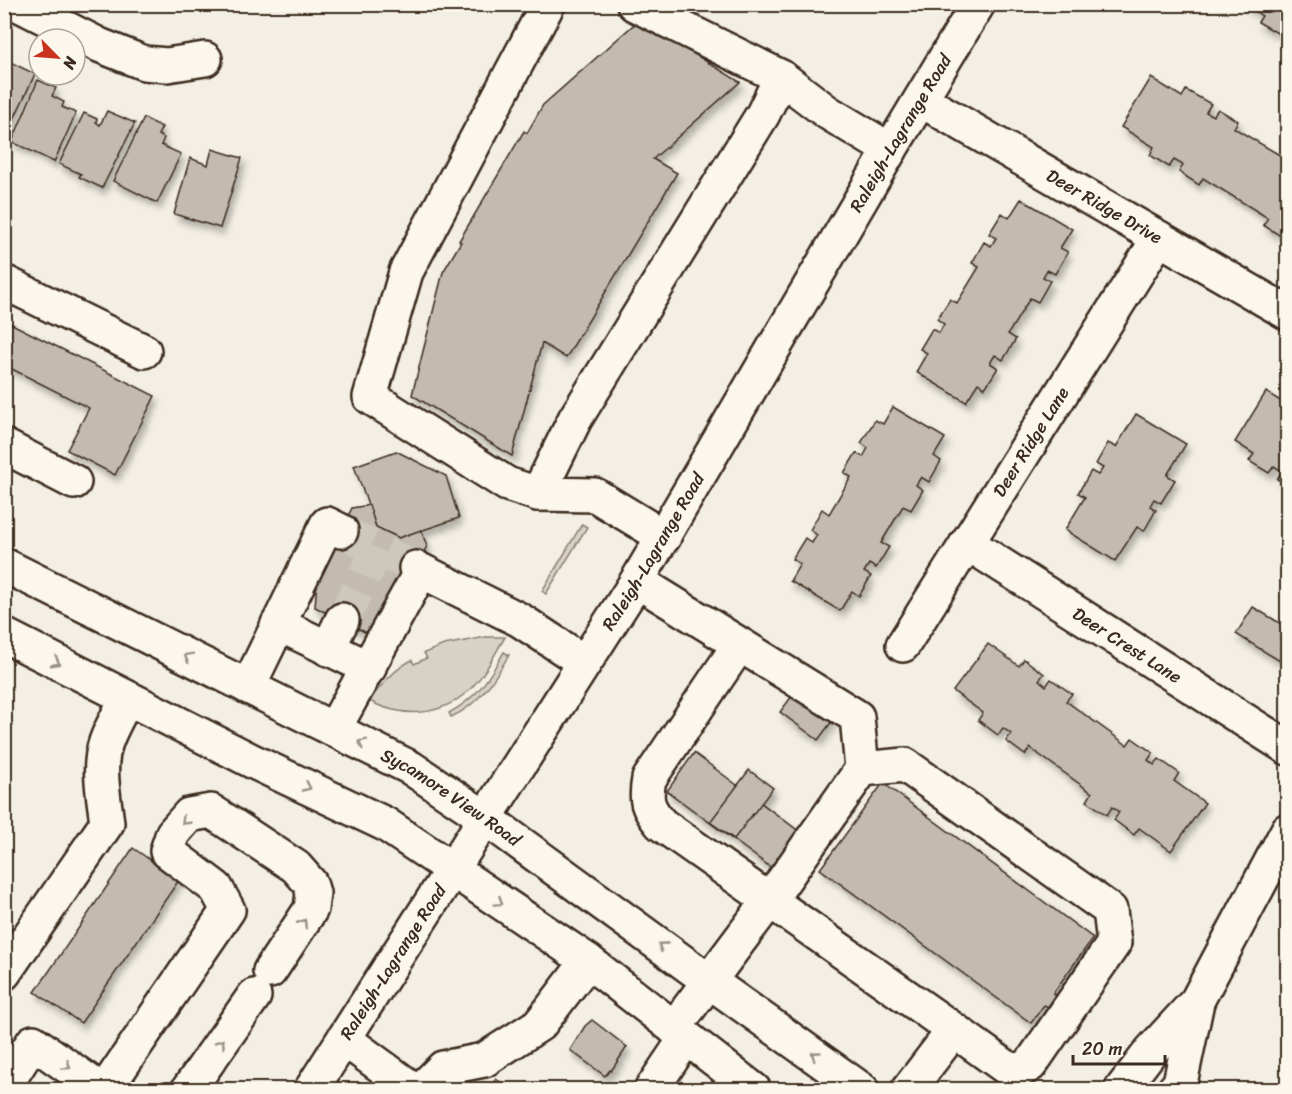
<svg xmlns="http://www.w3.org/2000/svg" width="1292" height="1094" font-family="Sriracha,sans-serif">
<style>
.green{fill:#d8d1c6;stroke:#8a7e72;stroke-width:1.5}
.building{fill:#c3bbb0;stroke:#3b2a1e;stroke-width:1.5;filter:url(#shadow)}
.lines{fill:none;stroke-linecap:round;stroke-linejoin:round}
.minor-tunnel{stroke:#cec8bc;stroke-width:33;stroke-dasharray:33 16;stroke-linecap:butt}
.minor-casing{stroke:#3b2a1e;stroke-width:38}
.major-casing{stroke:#3b2a1e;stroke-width:38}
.minor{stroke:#fbf7ec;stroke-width:33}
.major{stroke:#fbf7ec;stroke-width:33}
.oneway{stroke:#9b9085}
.labels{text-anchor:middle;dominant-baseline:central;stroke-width:6;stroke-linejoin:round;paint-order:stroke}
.street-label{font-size:18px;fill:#3b2a1e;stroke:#fbf7ec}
</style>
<defs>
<filter id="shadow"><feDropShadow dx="3.5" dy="6" stdDeviation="3" flood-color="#0004"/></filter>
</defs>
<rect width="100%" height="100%" fill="#f3efe4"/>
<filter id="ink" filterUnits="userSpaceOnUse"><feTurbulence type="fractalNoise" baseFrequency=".0167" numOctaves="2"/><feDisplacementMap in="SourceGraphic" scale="12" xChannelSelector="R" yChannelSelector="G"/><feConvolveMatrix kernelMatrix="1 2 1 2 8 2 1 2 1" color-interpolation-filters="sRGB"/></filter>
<g filter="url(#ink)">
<g class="green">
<path d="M 582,524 L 587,527 L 546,594 L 542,591 Z"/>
<path d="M 486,637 L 505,637 C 494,655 484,677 468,691 C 440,717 402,718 369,701 C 381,686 394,669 412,660 L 414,664 L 427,658 L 424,653 L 444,645 Z"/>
<path d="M 504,652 L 509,655 C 493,681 480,704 451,717 L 449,713 C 479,696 487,681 504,652 Z"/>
</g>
<g class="building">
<path d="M 1244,4 L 1288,4 L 1288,39 L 1258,22 L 1262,16 Z"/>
<path d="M 639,20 L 740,82 L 653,159 L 677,173 L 566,358 L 542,343 L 512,456 L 412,395 L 443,272 L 461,242 L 459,241 L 524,131 L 527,133 L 543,105 Z"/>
<path d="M 8,61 L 35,74 L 5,138 L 4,68 Z"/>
<path d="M 1151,78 L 1182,97 L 1186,90 L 1211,104 L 1206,112 L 1213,116 L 1218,109 L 1238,121 L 1234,128 L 1288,160 L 1287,240 L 1263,225 L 1268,218 L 1203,178 L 1199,185 L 1179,172 L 1183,165 L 1174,160 L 1169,167 L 1150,155 L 1154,147 L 1121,127 Z"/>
<path d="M 38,80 L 56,88 L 52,96 L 64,102 L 62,107 L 76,113 L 54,162 L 12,142 Z"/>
<path d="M 107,111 L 135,123 L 102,188 L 79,177 L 81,174 L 59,164 L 84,113 L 97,119 L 96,122 L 100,125 Z"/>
<path d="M 144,118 L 162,127 L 158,135 L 164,138 L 161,145 L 181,154 L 157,203 L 113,181 Z"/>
<path d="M 212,149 L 242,158 L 220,228 L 174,214 L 190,158 L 208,165 Z"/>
<path d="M 1021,199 L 1072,229 L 1060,248 L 1068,252 L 1055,274 L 1047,270 L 1043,277 L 1050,281 L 1038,302 L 1030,298 L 1008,334 L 1016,339 L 1003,360 L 995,355 L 990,363 L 998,368 L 985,388 L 978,383 L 966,402 L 916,372 L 927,353 L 920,349 L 932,329 L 939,333 L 944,324 L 937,319 L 950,299 L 957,303 L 979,267 L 972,263 L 984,242 L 991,246 L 996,238 L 989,234 L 1002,213 L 1009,218 Z"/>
<path d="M 4,320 L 155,396 L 115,475 L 67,450 L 89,408 L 4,365 Z"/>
<path d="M 1266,392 L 1282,402 L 1286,395 L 1288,396 L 1288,486 L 1277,479 L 1282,471 L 1274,466 L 1269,473 L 1249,461 L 1254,454 L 1235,442 Z"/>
<path d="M 893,407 L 945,438 L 934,456 L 941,461 L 929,482 L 921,477 L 916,485 L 923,490 L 911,510 L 903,506 L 881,543 L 889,547 L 876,568 L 869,564 L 864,572 L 871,576 L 859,596 L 852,591 L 840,611 L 790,581 L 800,564 L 792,559 L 805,538 L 812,543 L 817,535 L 810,530 L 822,509 L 829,514 L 851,477 L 844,473 L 856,453 L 863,457 L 868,448 L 861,443 L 875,420 L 883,424 Z"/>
<path d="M 1136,414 L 1186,444 L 1167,475 L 1175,480 L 1161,503 L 1154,499 L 1150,506 L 1156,510 L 1144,531 L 1137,527 L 1115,561 L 1065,530 L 1085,497 L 1078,493 L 1091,471 L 1098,475 L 1103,468 L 1096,464 L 1108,443 L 1116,447 Z"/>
<path d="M 396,451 L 446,476 L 459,518 L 399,538 L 376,527 L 354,466 Z"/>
<path d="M 369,505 L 376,527 L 399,538 L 421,530 L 427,546 L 392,617 L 369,634 L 315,607 L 317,580 L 352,508 Z"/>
<path d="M 1253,607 L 1288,628 L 1288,666 L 1236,634 Z"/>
<path d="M 988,644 L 1019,666 L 1024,659 L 1044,674 L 1039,680 L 1046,686 L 1051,679 L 1072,694 L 1066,701 L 1127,745 L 1132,738 L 1153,753 L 1148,760 L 1154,765 L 1159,759 L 1179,773 L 1174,781 L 1205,803 L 1171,851 L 1139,828 L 1134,835 L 1114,820 L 1119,812 L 1112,807 L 1107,815 L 1087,801 L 1092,793 L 1030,748 L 1025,755 L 1006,741 L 1011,734 L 1003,728 L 998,735 L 978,720 L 983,713 L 953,691 Z"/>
<path d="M 795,692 L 833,720 L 818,740 L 780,712 Z"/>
<path d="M 694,753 L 804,835 L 777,872 L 667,791 Z"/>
<path d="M 749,770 L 773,788 L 734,839 L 710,822 Z"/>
<path d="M 883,783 L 1093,938 L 1053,993 L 1056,995 L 1048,1007 L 1044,1005 L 1031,1023 L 820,869 Z"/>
<path d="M 133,848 L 179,880 L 81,1023 L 35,992 Z"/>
<path d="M 592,1020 L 627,1047 L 611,1071 L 610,1070 L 605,1076 L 570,1050 L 585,1026 Z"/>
<path d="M 496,1079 L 512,1090 L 488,1090 Z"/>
</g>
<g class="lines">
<g class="minor-tunnel">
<path d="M 341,531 L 416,568"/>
<path d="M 342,620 L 378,549"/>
</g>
<defs>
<g id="minor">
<path d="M 18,4 L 99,45 L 144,63 L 167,65 L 205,59"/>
<path d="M 634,4 L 781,77"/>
<path id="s1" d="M 921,100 L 1288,313"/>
<path d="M 4,282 L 144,351"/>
<path d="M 4,446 L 74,482"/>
<path d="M 538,494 L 507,484 L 370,397 L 406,272 L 548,4"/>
<path d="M 664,537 L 595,495 L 538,494 L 575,419 L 763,114 L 781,77 L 827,112 L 890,150"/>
<path id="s2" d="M 967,543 L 1288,748"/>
<path d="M 416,568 L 520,620 L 584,662"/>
<path d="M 637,581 L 857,717 L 862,769 L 769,901 L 709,981"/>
<path d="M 278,624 L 369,668"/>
<path d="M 739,645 L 649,779 C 645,801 647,807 661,824 L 954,1030 L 908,1090"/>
<path id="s3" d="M 903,645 L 1159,238"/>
<path d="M 328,649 L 342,620"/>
<path d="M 248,687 L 327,524 L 341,531"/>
<path d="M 334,729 L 421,571"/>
<path d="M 862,769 L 905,765 L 1110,910 L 1114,943 L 1030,1065 L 1018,1071 L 1007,1068 L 954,1030"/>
<path d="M 4,973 L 107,823 C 104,797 97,767 106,742 C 111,727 120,713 127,698"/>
<path d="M 344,1039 L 414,1090"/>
<path d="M 10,1078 L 33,1042 L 101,1090"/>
<path d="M 105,1090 L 228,910 L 216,888 L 167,851 L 173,833 L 189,815 L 211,811 L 296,867 L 310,883 L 313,893 L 311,909 L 270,971"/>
<path d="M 188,1090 L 254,996"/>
<path d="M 421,1090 L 443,1068 L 484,1060 L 540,1024 L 588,961"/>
<path d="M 651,1090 L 686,1038"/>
<path d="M 1121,1090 L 1151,1051 L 1197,1001 L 1288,830"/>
<path d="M 1174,1090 L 1180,1083 L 1197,1002"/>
</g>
<g id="major">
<path id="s4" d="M 4,565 L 411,768 L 484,817 L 709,981 L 862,1090"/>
<path d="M 4,635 L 254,762 L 385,824 L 588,961 L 754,1090"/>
<path d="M 674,1028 L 709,981"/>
<path id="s5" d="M 311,1090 L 637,581 L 890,150 L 978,4"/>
</g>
</defs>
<use href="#minor" class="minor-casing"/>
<use href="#major" class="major-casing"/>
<use href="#minor" class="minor"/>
<use href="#major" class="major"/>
</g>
<defs><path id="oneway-chevron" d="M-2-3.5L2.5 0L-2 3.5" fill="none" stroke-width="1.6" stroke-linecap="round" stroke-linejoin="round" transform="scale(1.5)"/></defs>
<g class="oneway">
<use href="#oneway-chevron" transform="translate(188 657) rotate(-153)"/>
<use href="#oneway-chevron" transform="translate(56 662) rotate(28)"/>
<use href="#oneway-chevron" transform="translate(362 743) rotate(-154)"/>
<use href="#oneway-chevron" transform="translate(307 787) rotate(25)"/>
<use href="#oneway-chevron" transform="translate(185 821) rotate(137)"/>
<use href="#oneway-chevron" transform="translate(499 902) rotate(34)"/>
<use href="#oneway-chevron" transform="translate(303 923) rotate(-58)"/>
<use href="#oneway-chevron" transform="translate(662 946) rotate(-144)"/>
<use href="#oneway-chevron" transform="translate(221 1043) rotate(-55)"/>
<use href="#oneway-chevron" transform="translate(815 1055) rotate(-144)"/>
<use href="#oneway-chevron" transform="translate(67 1066) rotate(35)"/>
</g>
</g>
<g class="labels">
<g class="street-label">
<text stroke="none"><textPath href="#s5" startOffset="1124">Raleigh-Lagrange Road</textPath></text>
<text stroke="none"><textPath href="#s1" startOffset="212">Deer Ridge Drive</textPath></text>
<text stroke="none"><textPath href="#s3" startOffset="240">Deer Ridge Lane</textPath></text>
<text stroke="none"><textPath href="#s5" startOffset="638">Raleigh-Lagrange Road</textPath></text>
<text stroke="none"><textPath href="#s2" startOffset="190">Deer Crest Lane</textPath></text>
<text stroke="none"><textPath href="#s4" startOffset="504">Sycamore View Road</textPath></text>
<text stroke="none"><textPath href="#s5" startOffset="152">Raleigh-Lagrange Road</textPath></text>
</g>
</g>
<rect width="1292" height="1094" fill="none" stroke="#fbf7ec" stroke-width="24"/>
<rect x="12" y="12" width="1268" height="1070" fill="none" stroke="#3b2a1e" stroke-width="2" filter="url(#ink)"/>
<g transform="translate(57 57) rotate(115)"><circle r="28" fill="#fbf7ec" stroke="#aea59a" stroke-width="1.5"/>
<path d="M0-4.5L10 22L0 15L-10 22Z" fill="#c8321e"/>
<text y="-9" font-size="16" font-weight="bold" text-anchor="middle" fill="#3b2a1e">N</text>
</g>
<path d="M1073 1055v9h92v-9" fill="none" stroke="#3b2a1e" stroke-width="3"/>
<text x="1082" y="1055" font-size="18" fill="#3b2a1e" stroke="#fbf7ec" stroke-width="4.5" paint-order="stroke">20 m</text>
</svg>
